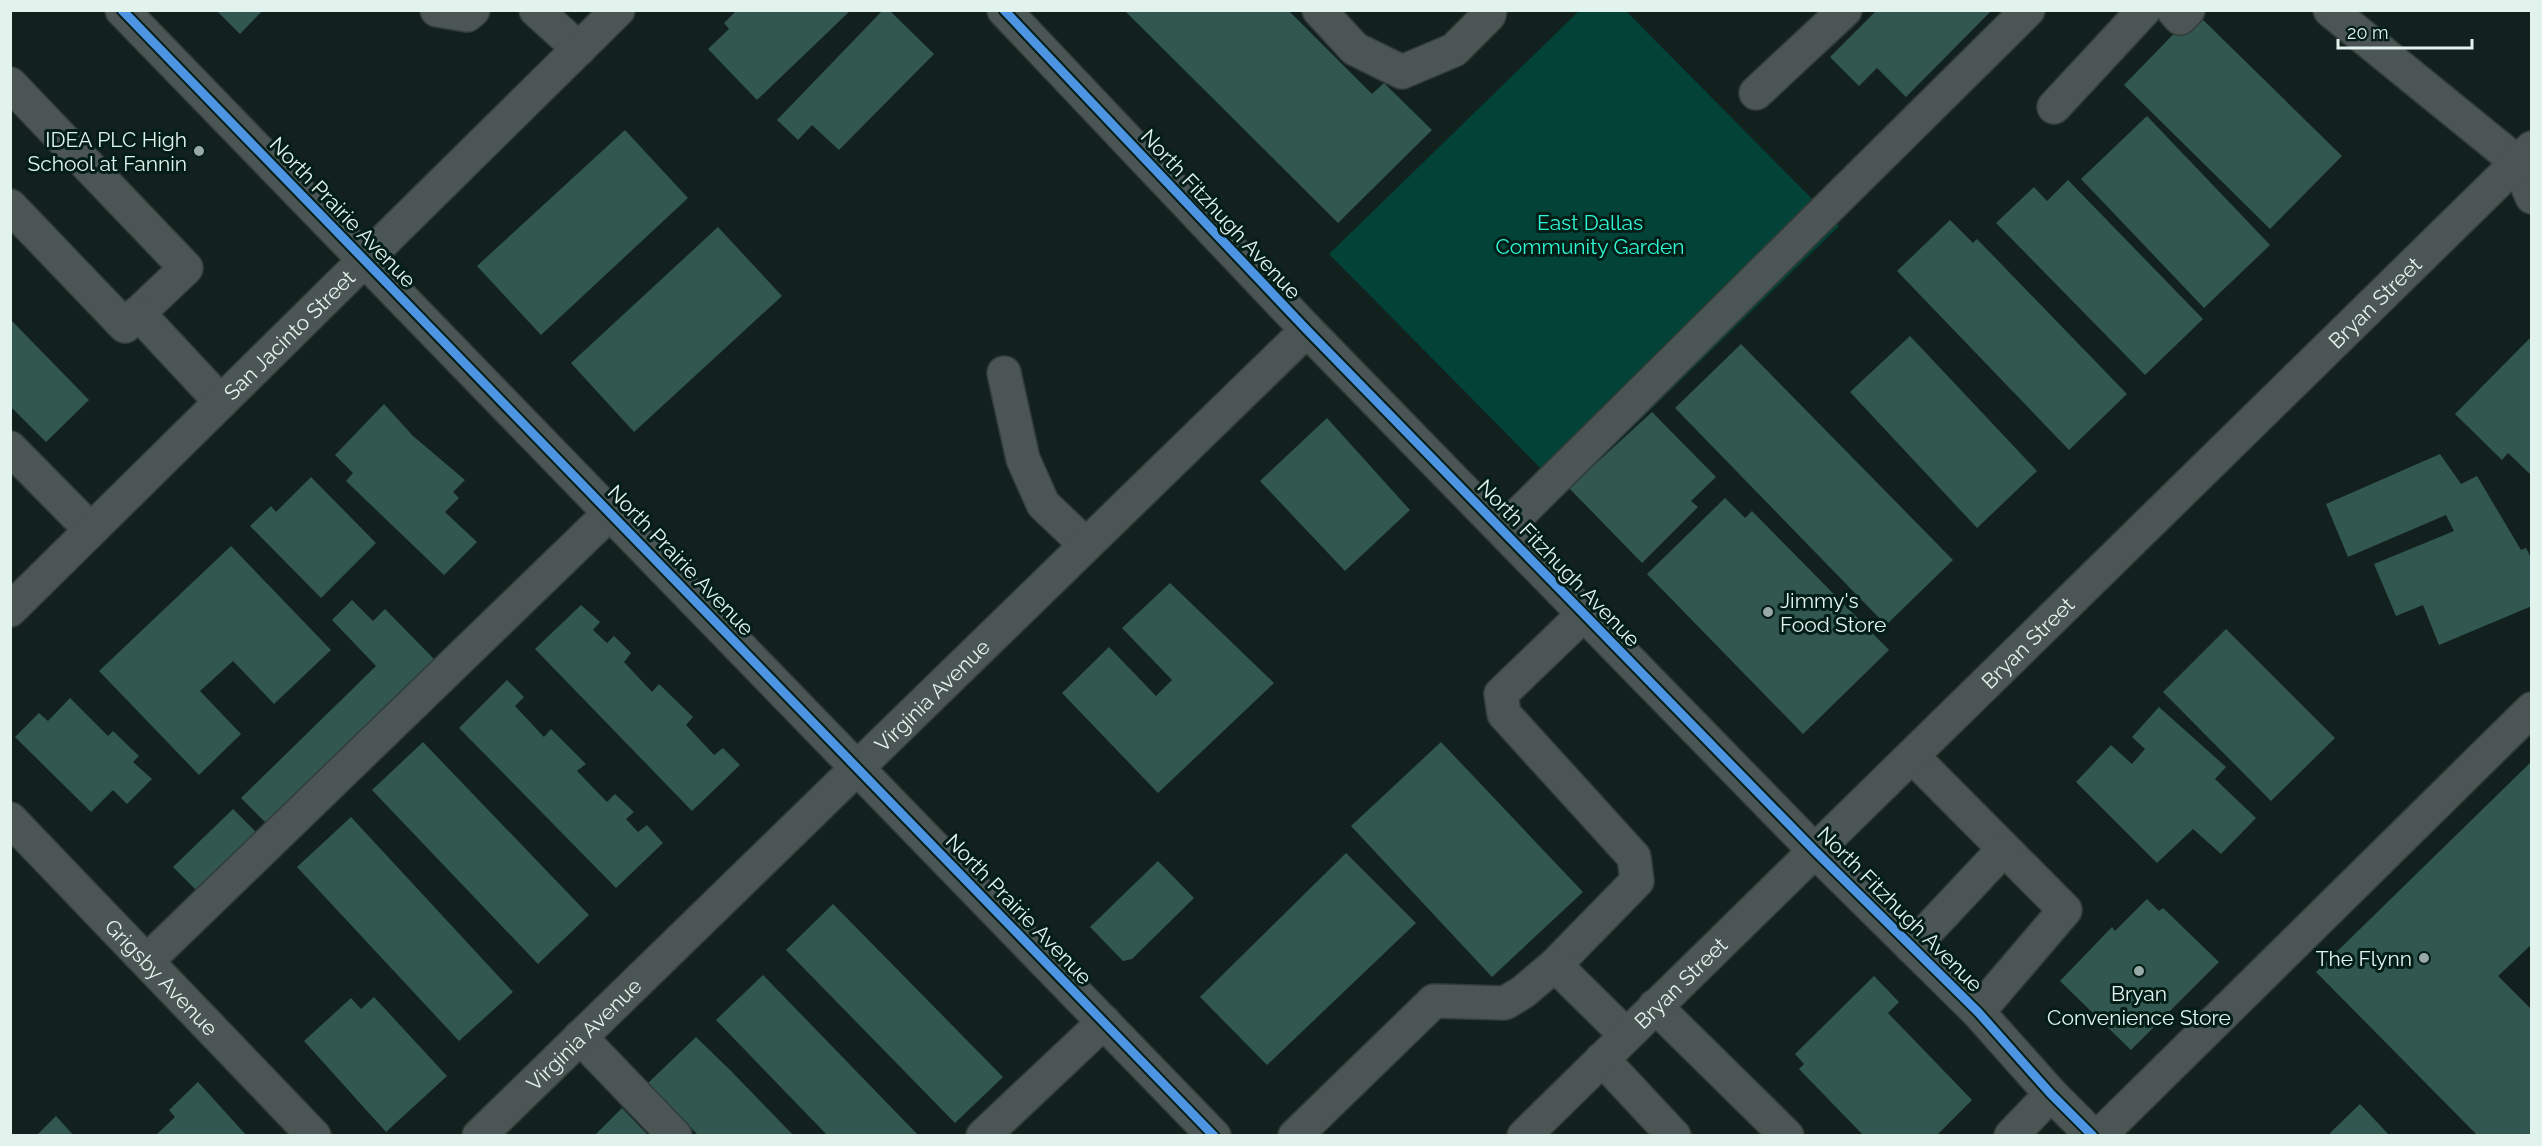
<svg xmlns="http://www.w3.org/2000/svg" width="2542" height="1146" font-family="Raleway,sans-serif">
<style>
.green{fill:#024237}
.building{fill:#315750}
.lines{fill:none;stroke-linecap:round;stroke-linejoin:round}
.minor-casing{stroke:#323c39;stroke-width:36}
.minor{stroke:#4b5553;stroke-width:33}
.cycleway-casing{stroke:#031d17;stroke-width:13}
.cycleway{stroke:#4d94e3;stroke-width:9}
.poi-dot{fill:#99a9a5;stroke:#031d17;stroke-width:2}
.labels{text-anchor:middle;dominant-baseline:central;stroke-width:6;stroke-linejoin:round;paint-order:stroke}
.poi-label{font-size:21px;fill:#e2f2ed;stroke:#031d17;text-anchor:end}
.street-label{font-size:21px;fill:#e2f2ed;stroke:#031d17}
.park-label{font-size:21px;fill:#2ff9d4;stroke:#031d17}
</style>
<rect width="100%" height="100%" fill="#12211e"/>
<path class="green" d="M 1579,11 L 1626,11 L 1839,226 L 1565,493 L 1329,254 Z"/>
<g class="building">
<path d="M 216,10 L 263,10 L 240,34 Z"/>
<path d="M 737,10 L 851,10 L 757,100 L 708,49 L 729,29 L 724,23 Z"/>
<path d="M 883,10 L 889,10 L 934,54 L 839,150 L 812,125 L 798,140 L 777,120 Z"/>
<path d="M 1124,10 L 1288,10 L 1372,94 L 1384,83 L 1432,130 L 1338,223 Z"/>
<path d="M 1877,10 L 1992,10 L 1906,97 L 1877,68 L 1859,86 L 1830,57 Z"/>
<path d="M 2195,12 L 2342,156 L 2270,229 L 2124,85 Z"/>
<path d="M 2147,116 L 2270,245 L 2204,308 L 2081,179 Z"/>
<path d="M 625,130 L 688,198 L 541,335 L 477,266 Z"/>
<path d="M 2068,180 L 2203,319 L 2145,375 L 1996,223 L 2034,187 L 2047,201 Z"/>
<path d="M 1950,220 L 1973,243 L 1977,239 L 2127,394 L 2069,450 L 1897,271 Z"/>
<path d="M 718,227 L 782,296 L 634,432 L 571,363 Z"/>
<path d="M 10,319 L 89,400 L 46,442 L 10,406 Z"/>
<path d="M 1910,336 L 2037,471 L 1977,528 L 1850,392 Z"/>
<path d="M 2532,336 L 2532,476 L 2508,453 L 2502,460 L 2455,414 Z"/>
<path d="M 1741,344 L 1953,560 L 1886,625 L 1675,408 Z"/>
<path d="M 384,404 L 413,436 L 465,480 L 453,492 L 459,498 L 445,512 L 477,542 L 444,575 L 346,481 L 353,473 L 335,455 Z"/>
<path d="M 1652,412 L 1716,477 L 1691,501 L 1698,507 L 1642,563 L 1569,488 Z"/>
<path d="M 1327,418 L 1410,510 L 1345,571 L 1260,481 Z"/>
<path d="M 2440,454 L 2461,484 L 2477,476 L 2521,550 L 2526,548 L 2532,560 L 2532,606 L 2439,645 L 2423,605 L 2396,616 L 2374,564 L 2454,531 L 2446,515 L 2348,557 L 2326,504 Z"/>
<path d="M 311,477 L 376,543 L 321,598 L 250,526 L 271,506 L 276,512 Z"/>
<path d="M 1725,498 L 1745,518 L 1752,511 L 1889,650 L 1803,734 L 1647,574 Z"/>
<path d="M 231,546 L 331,650 L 274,704 L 233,661 L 200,691 L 241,734 L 199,775 L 99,671 Z"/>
<path d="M 1170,583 L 1274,683 L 1158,793 L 1062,693 L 1109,647 L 1156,696 L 1172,680 L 1122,628 Z"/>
<path d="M 352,600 L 373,621 L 385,609 L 436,661 L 269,826 L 241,798 L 376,666 L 332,620 Z"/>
<path d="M 581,605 L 600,622 L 593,630 L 607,643 L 614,636 L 631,653 L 624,662 L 652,692 L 659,684 L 693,717 L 686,725 L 714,755 L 723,748 L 740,765 L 692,811 L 535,649 Z"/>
<path d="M 2226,629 L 2335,738 L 2271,801 L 2163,692 Z"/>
<path d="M 507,680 L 524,697 L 515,706 L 544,737 L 551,729 L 586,764 L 577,771 L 607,802 L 615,794 L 634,812 L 626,819 L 638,832 L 647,825 L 663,843 L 616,888 L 459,728 Z"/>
<path d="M 70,698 L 108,736 L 113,731 L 139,756 L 133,762 L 152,779 L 127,804 L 113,790 L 91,812 L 15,737 L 39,713 L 48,721 Z"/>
<path d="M 2159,707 L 2226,767 L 2215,779 L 2256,818 L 2221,854 L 2193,829 L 2157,863 L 2076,782 L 2111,745 L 2132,764 L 2145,749 L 2132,737 Z"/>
<path d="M 423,742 L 589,915 L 538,964 L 372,790 Z"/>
<path d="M 1441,742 L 1583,892 L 1492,977 L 1351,826 Z"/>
<path d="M 2532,761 L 2532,944 L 2498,976 L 2532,1010 L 2532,1136 L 2478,1136 L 2316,972 Z"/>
<path d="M 233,809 L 264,840 L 204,898 L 173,867 Z"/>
<path d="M 351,817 L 513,992 L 459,1041 L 297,867 Z"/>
<path d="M 1346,853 L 1416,923 L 1267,1065 L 1200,997 Z"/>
<path d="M 1158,861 L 1194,898 L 1132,959 L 1123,961 L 1090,927 Z"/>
<path d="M 2147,899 L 2159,911 L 2163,908 L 2219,962 L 2131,1050 L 2060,981 L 2112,927 L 2115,931 Z"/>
<path d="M 833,904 L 1003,1077 L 955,1123 L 786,950 Z"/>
<path d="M 763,975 L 919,1136 L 828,1136 L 716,1020 Z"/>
<path d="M 1874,976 L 1899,1002 L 1888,1013 L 1972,1100 L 1936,1136 L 1864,1136 L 1799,1069 L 1804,1064 L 1795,1054 Z"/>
<path d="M 374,997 L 447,1076 L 386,1132 L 304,1041 L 351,998 L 361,1009 Z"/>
<path d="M 696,1037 L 731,1071 L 794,1136 L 699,1136 L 647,1084 Z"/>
<path d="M 198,1082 L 247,1136 L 155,1136 L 175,1117 L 169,1110 Z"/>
<path d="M 2360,1104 L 2390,1136 L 2332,1136 L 2330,1133 Z"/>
<path d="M 622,1108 L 649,1136 L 594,1136 Z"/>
<path d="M 56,1116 L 74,1136 L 36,1136 Z"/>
</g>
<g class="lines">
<defs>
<g id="minor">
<path d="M 122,10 L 1214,1136"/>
<path d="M 437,10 L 467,15 L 473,10"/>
<path d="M 536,10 L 579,49"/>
<path d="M 1004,10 L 1307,330 L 1815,851 L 1978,1012 L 2051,1094 L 2093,1136"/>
<path d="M 1319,10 L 1355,49 L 1402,72 L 1454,50 L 1489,15 L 1490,10"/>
<path d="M 2173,10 L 2180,18 L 2188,10"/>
<path d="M 2330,10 L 2517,162 L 2532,197"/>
<path d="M 10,84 L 186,268 L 125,326 L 10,206"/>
<path d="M 1756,93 L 1845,10"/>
<path d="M 2054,107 L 2144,10"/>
<path d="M 138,313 L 221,402"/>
<path d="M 1004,373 L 1023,459 L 1043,504 L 1086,545"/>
<path d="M 10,448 L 91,530"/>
<path d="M 1503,530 L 2028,10"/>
<path id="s1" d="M 10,610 L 618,10"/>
<path d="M 1912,756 L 2065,910 L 1978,1012"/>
<path id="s2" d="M 10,819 L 314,1136"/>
<path d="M 1912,947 L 2003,850"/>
<path d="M 147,961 L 610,513"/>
<path d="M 1555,965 L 1637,881 L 1634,857 L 1504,714 L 1501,694 L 1584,614"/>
<path d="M 1655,1006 L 1787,1136"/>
<path d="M 580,1037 L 675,1136"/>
<path d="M 1602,1059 L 1674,1136"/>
<path id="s3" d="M 479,1136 L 1307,330"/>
<path d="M 983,1136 L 1104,1022"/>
<path d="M 1295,1136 L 1434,1001 L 1505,1003 L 1523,992 L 1555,965 L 1626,1035"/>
<path id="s4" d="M 1524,1136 L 2532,148"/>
<path d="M 2011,1136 L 2051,1094"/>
<path d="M 2099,1136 L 2532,709"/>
</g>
</defs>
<use href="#minor" class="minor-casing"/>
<use href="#minor" class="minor"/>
<defs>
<g id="cycleway">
<path d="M 122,10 L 1214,1136"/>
<path d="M 1004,10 L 1307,330 L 1815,851 L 1978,1012 L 2051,1094 L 2093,1136"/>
</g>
</defs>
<use href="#cycleway" class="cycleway-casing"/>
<use href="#cycleway" class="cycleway"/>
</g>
<g class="poi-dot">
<circle cx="199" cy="151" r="6"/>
<circle cx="1768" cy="612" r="6"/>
<circle cx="2424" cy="958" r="6"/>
<circle cx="2139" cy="971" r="6"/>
</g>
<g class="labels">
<g class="poi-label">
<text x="187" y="139">IDEA PLC High<tspan x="187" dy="24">School at Fannin</tspan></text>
<text x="1780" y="600" text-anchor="start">Jimmy's<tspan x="1780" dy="24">Food Store</tspan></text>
<text x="2412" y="958">The Flynn</text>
<text x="2139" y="993" text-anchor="middle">Bryan<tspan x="2139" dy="24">Convenience Store</tspan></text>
</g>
<g class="street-label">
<text transform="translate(343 212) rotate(46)">North Prairie Avenue</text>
<text transform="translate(1221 214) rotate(47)">North Fitzhugh Avenue</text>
<text stroke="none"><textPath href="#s4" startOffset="1191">Bryan Street</textPath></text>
<text stroke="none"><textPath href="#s1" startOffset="392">San Jacinto Street</textPath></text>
<text transform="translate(681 560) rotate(46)">North Prairie Avenue</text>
<text transform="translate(1559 563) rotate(46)">North Fitzhugh Avenue</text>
<text stroke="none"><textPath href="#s4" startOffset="705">Bryan Street</textPath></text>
<text stroke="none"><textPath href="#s3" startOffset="632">Virginia Avenue</textPath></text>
<text transform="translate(1019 909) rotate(46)">North Prairie Avenue</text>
<text transform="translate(1900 909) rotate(45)">North Fitzhugh Avenue</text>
<text stroke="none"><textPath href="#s2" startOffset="219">Grigsby Avenue</textPath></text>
<text stroke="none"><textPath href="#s4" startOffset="219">Bryan Street</textPath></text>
<text stroke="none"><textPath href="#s3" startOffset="146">Virginia Avenue</textPath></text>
</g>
<g class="park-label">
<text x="1590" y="222">East Dallas<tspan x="1590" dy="24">Community Garden</tspan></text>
</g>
</g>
<rect width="2542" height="1146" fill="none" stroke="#e2f2ed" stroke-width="24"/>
<path d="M2338 39v9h134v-9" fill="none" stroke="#e2f2ed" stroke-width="3"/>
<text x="2347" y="39" font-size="18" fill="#e2f2ed" stroke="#031d17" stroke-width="4.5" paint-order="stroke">20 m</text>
</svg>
